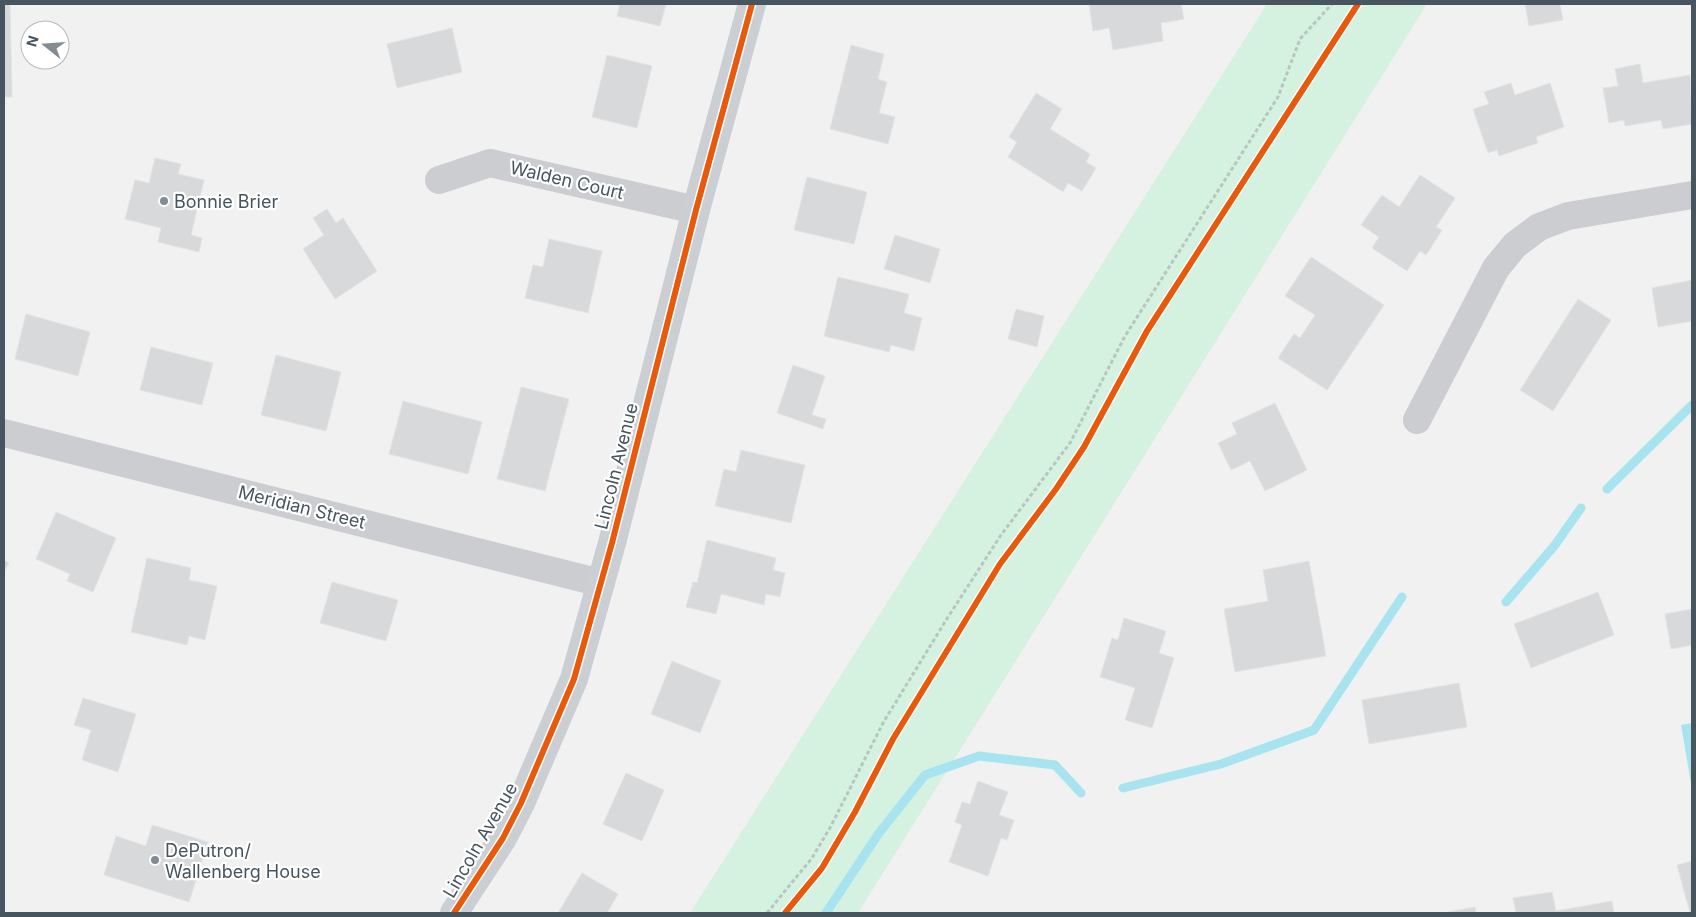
<svg xmlns="http://www.w3.org/2000/svg" width="1696" height="917" font-family="Inter,sans-serif">
<style>
.green{fill:#d5f1df}
.water{fill:#a8e4f0}
.lines{fill:none;stroke-linecap:round;stroke-linejoin:round}
.stream{stroke:#a8e4f0;stroke-width:9}
.building{fill:#d8d9da;stroke:#e3e3e4}
.path{stroke:#b8c6c1;stroke-width:3;stroke-dasharray:4 2.5;stroke-linecap:butt}
.street{stroke:#cbcdd0;stroke-width:28}
.secondary{stroke:#cbced2;stroke-width:28}
.cycleway-casing{stroke:#fff;stroke-width:9}
.cycleway{stroke:#e8590c;stroke-width:6}
.poi-dot{fill:#838c92;stroke:#fff;stroke-width:2}
.labels{text-anchor:middle;dominant-baseline:central;stroke-width:4.5;stroke-linejoin:round;paint-order:stroke}
.street-label{font-size:18px;fill:#47555f;stroke:#fff}
.poi-label{font-size:18px;fill:#47555f;stroke:#fff;text-anchor:start}
</style>
<rect width="100%" height="100%" fill="#f2f1f1"/>
<path class="green" d="M 1267,4 L 1427,4 L 858,913 L 690,913 Z"/>
<path class="water" d="M 1692,723 L 1692,789 L 1681,725 Z"/>
<g class="lines">
<g class="stream">
<path d="M 1607,489 L 1692,405"/>
<path d="M 1506,602 L 1555,545 L 1581,508"/>
<path d="M 1123,788 L 1221,764 L 1314,730 L 1402,597"/>
<path d="M 826,913 L 879,833 L 925,775 L 979,756 L 1055,765 L 1081,793"/>
</g>
</g>
<g class="building">
<path d="M 4,4 L 10,4 L 12,97 L 4,97 Z"/>
<path d="M 620,4 L 666,4 L 660,26 L 617,16 Z"/>
<path d="M 1089,4 L 1181,4 L 1184,19 L 1161,23 L 1163,41 L 1113,50 L 1109,28 L 1093,31 Z"/>
<path d="M 1525,4 L 1560,4 L 1563,20 L 1529,26 Z"/>
<path d="M 452,28 L 462,72 L 397,88 L 387,44 Z"/>
<path d="M 851,45 L 884,54 L 878,79 L 887,82 L 879,113 L 895,117 L 888,144 L 830,129 Z"/>
<path d="M 607,55 L 652,66 L 637,128 L 592,117 Z"/>
<path d="M 1640,64 L 1643,83 L 1690,75 L 1692,124 L 1663,129 L 1661,120 L 1625,126 L 1624,120 L 1609,123 L 1603,88 L 1618,86 L 1615,69 Z"/>
<path d="M 1511,83 L 1515,95 L 1550,83 L 1564,127 L 1536,137 L 1538,143 L 1499,156 L 1497,150 L 1488,153 L 1473,109 L 1489,104 L 1484,92 Z"/>
<path d="M 1036,93 L 1062,109 L 1050,129 L 1090,154 L 1086,162 L 1096,168 L 1082,191 L 1068,183 L 1063,192 L 1008,157 L 1017,142 L 1009,137 Z"/>
<path d="M 155,158 L 181,164 L 178,174 L 204,180 L 191,235 L 202,238 L 199,252 L 158,242 L 161,228 L 125,219 L 135,180 L 149,183 Z"/>
<path d="M 1420,175 L 1455,198 L 1436,227 L 1442,230 L 1426,255 L 1420,251 L 1407,271 L 1372,248 L 1379,237 L 1361,225 L 1382,195 L 1399,207 Z"/>
<path d="M 807,177 L 867,192 L 854,244 L 794,230 Z"/>
<path d="M 327,209 L 336,223 L 343,218 L 377,271 L 335,299 L 303,249 L 324,235 L 313,218 Z"/>
<path d="M 895,235 L 940,249 L 930,283 L 884,269 Z"/>
<path d="M 549,239 L 602,251 L 588,313 L 525,298 L 533,265 L 543,267 Z"/>
<path d="M 1311,257 L 1384,305 L 1327,390 L 1278,358 L 1294,334 L 1300,338 L 1315,315 L 1285,296 Z"/>
<path d="M 838,277 L 909,294 L 904,313 L 922,318 L 914,351 L 891,345 L 889,352 L 824,336 Z"/>
<path d="M 1692,280 L 1692,321 L 1658,327 L 1652,288 Z"/>
<path d="M 1578,299 L 1611,320 L 1553,411 L 1520,390 Z"/>
<path d="M 1016,309 L 1044,316 L 1037,347 L 1008,339 Z"/>
<path d="M 26,314 L 90,332 L 78,376 L 15,359 Z"/>
<path d="M 151,347 L 213,363 L 202,405 L 140,390 Z"/>
<path d="M 276,355 L 341,372 L 326,431 L 261,415 Z"/>
<path d="M 793,365 L 825,376 L 812,415 L 826,419 L 823,429 L 777,413 Z"/>
<path d="M 521,387 L 569,399 L 545,491 L 497,479 Z"/>
<path d="M 403,401 L 482,422 L 468,474 L 389,454 Z"/>
<path d="M 1275,403 L 1307,470 L 1265,491 L 1250,461 L 1231,470 L 1218,443 L 1237,434 L 1232,423 Z"/>
<path d="M 741,450 L 805,465 L 791,523 L 715,506 L 724,469 L 736,472 Z"/>
<path d="M 56,512 L 116,538 L 93,592 L 67,581 L 70,574 L 36,559 Z"/>
<path d="M 707,540 L 776,558 L 773,570 L 785,573 L 780,597 L 766,594 L 764,605 L 721,594 L 716,614 L 686,607 L 693,582 L 697,583 Z"/>
<path d="M 147,558 L 191,568 L 189,580 L 217,586 L 205,640 L 189,636 L 187,645 L 131,632 Z"/>
<path d="M 4,560 L 9,563 L 4,572 Z"/>
<path d="M 1309,561 L 1326,656 L 1235,672 L 1224,609 L 1268,601 L 1263,570 Z"/>
<path d="M 332,582 L 398,600 L 386,641 L 320,623 Z"/>
<path d="M 1598,592 L 1614,635 L 1531,668 L 1514,624 Z"/>
<path d="M 1692,609 L 1692,645 L 1671,649 L 1665,614 Z"/>
<path d="M 1124,618 L 1166,631 L 1159,653 L 1174,658 L 1152,728 L 1125,720 L 1135,688 L 1100,677 L 1112,638 L 1118,640 Z"/>
<path d="M 672,661 L 721,681 L 700,733 L 651,714 Z"/>
<path d="M 1459,683 L 1467,727 L 1369,744 L 1362,700 Z"/>
<path d="M 83,698 L 136,714 L 118,772 L 82,760 L 91,730 L 74,725 Z"/>
<path d="M 626,773 L 664,790 L 642,841 L 603,824 Z"/>
<path d="M 978,781 L 1008,792 L 999,815 L 1014,820 L 1007,840 L 1001,838 L 988,876 L 949,862 L 962,825 L 955,822 L 962,802 L 970,804 Z"/>
<path d="M 152,825 L 208,842 L 189,902 L 104,875 L 116,836 L 146,846 Z"/>
<path d="M 1692,861 L 1692,913 L 1690,913 L 1677,865 Z"/>
<path d="M 582,873 L 618,894 L 607,913 L 558,913 Z"/>
<path d="M 1552,892 L 1556,911 L 1612,901 L 1614,913 L 1516,913 L 1513,898 Z"/>
<path d="M 1475,907 L 1476,913 L 1443,913 Z"/>
</g>
<g class="lines">
<path class="path" d="M 767,913 L 812,858 L 831,826 L 883,723 L 948,617 L 1001,535 L 1070,443 L 1125,336 L 1278,97 L 1300,39 L 1332,4"/>
<g class="street">
<path d="M 439,180 L 490,163 L 696,210"/>
<path d="M 1417,420 L 1496,268 L 1515,245 L 1539,227 L 1568,216 L 1692,195"/>
<path d="M 4,433 L 601,583"/>
</g>
<path class="secondary" d="M 454,913 L 503,838 L 521,803 L 574,679 L 612,543 L 696,210 L 752,4"/>
<defs>
<g id="cycleway">
<path d="M 454,913 L 503,838 L 521,803 L 574,679 L 612,543 L 696,210 L 752,4"/>
<path d="M 785,913 L 822,868 L 855,812 L 893,739 L 1000,564 L 1056,489 L 1084,447 L 1147,331 L 1358,4"/>
</g>
</defs>
<use href="#cycleway" class="cycleway-casing"/>
<use href="#cycleway" class="cycleway"/>
</g>
<g class="poi-dot">
<circle cx="164" cy="201" r="5"/>
<circle cx="155" cy="860" r="5"/>
</g>
<g class="labels">
<g class="street-label">
<text transform="translate(567 180) rotate(13)">Walden Court</text>
<text transform="translate(616 466) rotate(-76)">Lincoln Avenue</text>
<text transform="translate(302 507) rotate(14)">Meridian Street</text>
<text transform="translate(480 840) rotate(-60)">Lincoln Avenue</text>
</g>
<g class="poi-label">
<text x="174" y="201">Bonnie Brier</text>
<text x="165" y="850">DePutron/<tspan x="165" dy="21">Wallenberg House</tspan></text>
</g>
</g>
<rect width="1696" height="917" fill="none" stroke="#47555f" stroke-width="10"/>
<g transform="translate(45 45) rotate(287)"><circle r="24" fill="#ffffff" stroke="#b5bbbf"/>
<path d="M0-4L9 19L0 12L-9 19Z" fill="#838c92"/>
<text y="-8" font-size="14" font-weight="bold" text-anchor="middle" fill="#47555f">N</text>
</g>
</svg>
